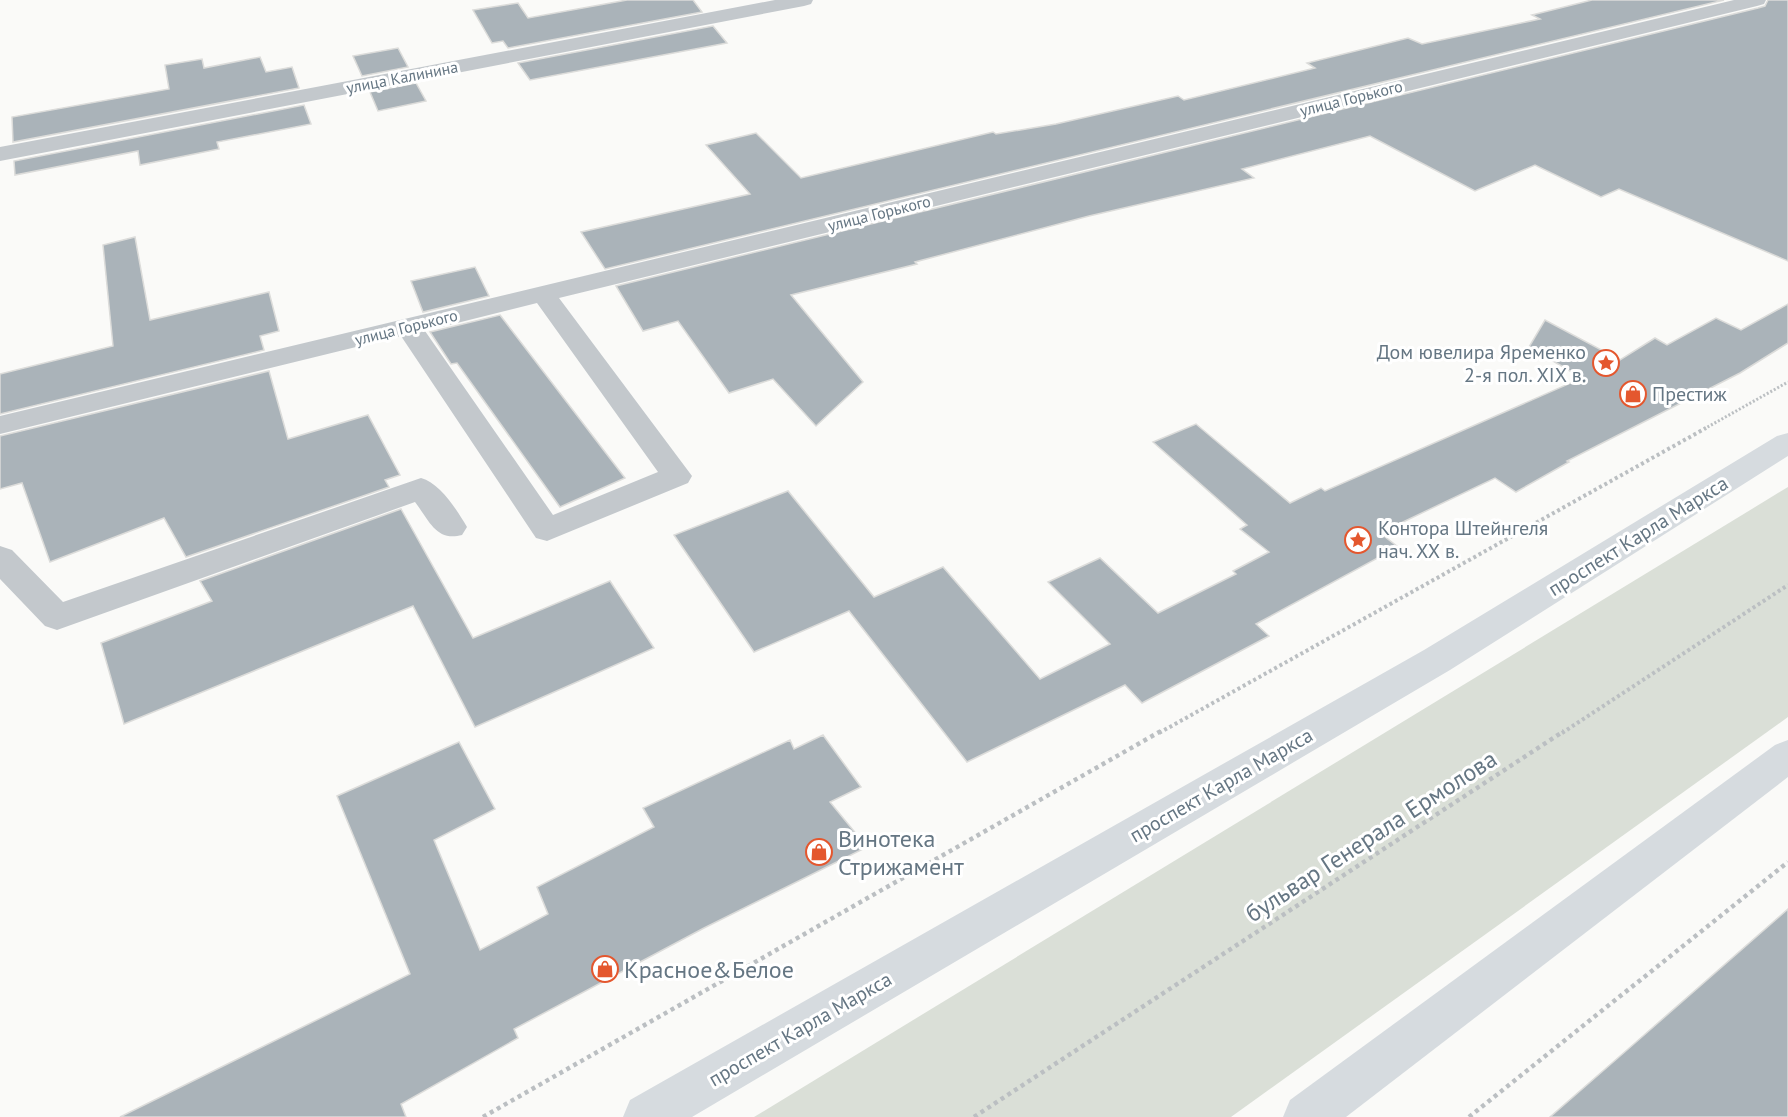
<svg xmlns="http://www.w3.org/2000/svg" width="1788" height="1117" font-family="'PT Sans',sans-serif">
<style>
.green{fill:#dadfd7}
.building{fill:#aab3b9;stroke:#dcdcda;stroke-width:1.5}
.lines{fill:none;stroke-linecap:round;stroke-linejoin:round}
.path-far2{stroke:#bbbfc2;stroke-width:3;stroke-dasharray:2 2;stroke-linecap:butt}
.path-far1{stroke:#bbbfc2;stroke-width:4;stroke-dasharray:3 3;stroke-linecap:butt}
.path{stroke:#bbbfc2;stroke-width:4.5;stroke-dasharray:4 4;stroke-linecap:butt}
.minor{fill:#c3c8cc;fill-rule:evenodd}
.major{fill:#d6dbdf;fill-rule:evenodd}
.labels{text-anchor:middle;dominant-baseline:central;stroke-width:6;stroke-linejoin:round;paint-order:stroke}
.far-street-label{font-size:16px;fill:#657683;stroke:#fff}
.poi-label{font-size:20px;fill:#657683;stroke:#fff;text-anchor:start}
.street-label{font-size:20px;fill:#657683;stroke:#fff}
.near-street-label{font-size:24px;fill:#657683;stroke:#fff}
.near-poi-label{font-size:24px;fill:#657683;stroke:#fff;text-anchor:start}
</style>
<rect width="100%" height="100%" fill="#fafaf8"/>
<path class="green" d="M 1788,487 L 1788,717 L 1231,1117 L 754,1117 Z"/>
<g class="building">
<path d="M 627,0 L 693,0 L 702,12 L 508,48 L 503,41 L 492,43 L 473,10 L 518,3 L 528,18 Z"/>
<path d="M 1592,0 L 1724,0 L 605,269 L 581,232 L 750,194 L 706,145 L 756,133 L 801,178 L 993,132 L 996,134 L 1056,124 L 1178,96 L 1184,100 L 1315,68 L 1307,63 L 1408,38 L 1422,44 L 1540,19 L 1532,15 Z"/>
<path d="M 1768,0 L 1788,0 L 1788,261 L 1619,189 L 1601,197 L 1535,165 L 1475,191 L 1370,136 L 1242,169 L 1254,178 L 1089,216 L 915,262 L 917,264 L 791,295 L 863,382 L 816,426 L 773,379 L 729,393 L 678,321 L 643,331 L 616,286 L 1758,8 L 1765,6 Z"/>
<path d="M 713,26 L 727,43 L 530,80 L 518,63 Z"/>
<path d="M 398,48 L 408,67 L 362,76 L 353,56 Z"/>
<path d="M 260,57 L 266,72 L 292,67 L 299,88 L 13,142 L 12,117 L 169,89 L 165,65 L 202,59 L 204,68 Z"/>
<path d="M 416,83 L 426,101 L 378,111 L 370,92 Z"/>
<path d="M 304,105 L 311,124 L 217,142 L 219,149 L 140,165 L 138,151 L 15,175 L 14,161 Z"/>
<path d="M 135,237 L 150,320 L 269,292 L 279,331 L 260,336 L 264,350 L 0,414 L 0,374 L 113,346 L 103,245 Z"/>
<path d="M 475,267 L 489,296 L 423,312 L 411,281 Z"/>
<path d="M 1788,304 L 1788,343 L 1740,373 L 1567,461 L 1569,462 L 1516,492 L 1495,478 L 1380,533 L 1398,547 L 1256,624 L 1269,636 L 1142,703 L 1125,685 L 967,762 L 849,611 L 754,652 L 674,535 L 788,491 L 874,597 L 943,567 L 1040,679 L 1110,644 L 1048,582 L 1100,558 L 1158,613 L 1236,574 L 1233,571 L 1269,552 L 1240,529 L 1247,525 L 1153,442 L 1196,424 L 1290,503 L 1321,488 L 1325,491 L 1582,378 L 1529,347 L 1545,320 L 1620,360 L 1655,338 L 1667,345 L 1716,318 L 1741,330 Z"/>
<path d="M 500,315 L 625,478 L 560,507 L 457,363 L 451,364 L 430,332 Z"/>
<path d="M 269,371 L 288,439 L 368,415 L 400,475 L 385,480 L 389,487 L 186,557 L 164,518 L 50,562 L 22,483 L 0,489 L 0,436 Z"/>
<path d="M 401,509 L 473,638 L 610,581 L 654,648 L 475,727 L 413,606 L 124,724 L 101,643 L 212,601 L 200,581 Z"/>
<path d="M 823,735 L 861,787 L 830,802 L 867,847 L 704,928 L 514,1029 L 518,1038 L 401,1104 L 406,1117 L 120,1117 L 410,974 L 337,796 L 459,742 L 495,809 L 434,840 L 480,950 L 548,914 L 537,887 L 654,827 L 643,808 L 790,740 L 794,749 Z"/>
<path d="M 1788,909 L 1788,1117 L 1550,1117 L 1635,1043 Z"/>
</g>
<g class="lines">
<path class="path-far2" d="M 1704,429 L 1788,382"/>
<g class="path-far1">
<path d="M 1159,733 L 1706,428"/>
<path d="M 1562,733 L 1788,585"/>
</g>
<g class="path">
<path d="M 483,1117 L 1161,731"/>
<path d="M 974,1117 L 1564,731"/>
<path d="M 1469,1117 L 1788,862"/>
</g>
<g class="minor">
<path d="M 775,0 L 813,0 L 811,4 L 804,6 L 0,161 L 0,147 Z"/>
<path d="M 1734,0 L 1766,0 L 1764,4 L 1757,6 L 559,298 L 692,476 L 688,483 L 547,541 L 536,538 L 401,336 L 0,434 L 0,416 ZM 537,303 L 658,472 L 553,515 L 425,331 Z"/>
<path d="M 421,478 C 440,483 457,510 467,527 L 462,535 C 436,542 429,520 415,502 L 57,630 L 45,626 L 0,579 L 0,546 L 12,550 L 63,602 Z"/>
</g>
<g class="major">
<path d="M 1788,433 L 1788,456 L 1450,670 L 692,1117 L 623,1117 L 630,1100 L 1424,650 L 1777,436 Z"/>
<path d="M 1788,740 L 1788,777 L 1346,1117 L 1283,1117 L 1290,1100 L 1775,745 Z"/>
</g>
</g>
<defs>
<symbol id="sight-ring" viewBox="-11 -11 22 22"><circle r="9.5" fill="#fff" stroke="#e4572e" stroke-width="1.5"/><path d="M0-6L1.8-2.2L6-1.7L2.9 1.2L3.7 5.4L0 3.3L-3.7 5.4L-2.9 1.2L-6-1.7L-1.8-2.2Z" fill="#e4572e"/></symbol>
<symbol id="shop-ring" viewBox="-11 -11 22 22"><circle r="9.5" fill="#fff" stroke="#e4572e" stroke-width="1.5"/><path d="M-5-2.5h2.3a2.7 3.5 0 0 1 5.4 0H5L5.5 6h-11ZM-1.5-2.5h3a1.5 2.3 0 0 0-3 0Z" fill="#e4572e"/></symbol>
</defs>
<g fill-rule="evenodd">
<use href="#sight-ring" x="1591" y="348" width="30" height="30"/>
<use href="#shop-ring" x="1618" y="379" width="30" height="30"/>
<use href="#sight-ring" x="1343" y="525" width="30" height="30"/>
<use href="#shop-ring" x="804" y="837" width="30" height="30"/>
<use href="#shop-ring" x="590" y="954" width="30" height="30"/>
</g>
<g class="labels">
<g class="far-street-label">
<text transform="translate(402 77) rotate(-11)">улица Калинина</text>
<text transform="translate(1351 98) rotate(-14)">улица Горького</text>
<text transform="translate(879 213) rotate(-14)">улица Горького</text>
<text transform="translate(406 327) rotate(-14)">улица Горького</text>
</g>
<g class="poi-label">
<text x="1586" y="352" text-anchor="end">Дом ювелира Яременко<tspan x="1586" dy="23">2-я пол. XIX в.</tspan></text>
<text x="1652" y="394">Престиж</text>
<text x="1378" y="528">Контора Штейнгеля<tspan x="1378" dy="23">нач. ХХ в.</tspan></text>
</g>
<g class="street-label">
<text transform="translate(1638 536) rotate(-32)">проспект Карла Маркса</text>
<text transform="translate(1221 785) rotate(-30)">проспект Карла Маркса</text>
<text transform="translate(800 1029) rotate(-30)">проспект Карла Маркса</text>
</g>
<g class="near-street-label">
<text transform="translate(1371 836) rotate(-33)">бульвар Генерала Ермолова</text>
</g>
<g class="near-poi-label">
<text x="838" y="838">Винотека<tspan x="838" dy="28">Стрижамент</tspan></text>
<text x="624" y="969">Красное&amp;Белое</text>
</g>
</g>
</svg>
